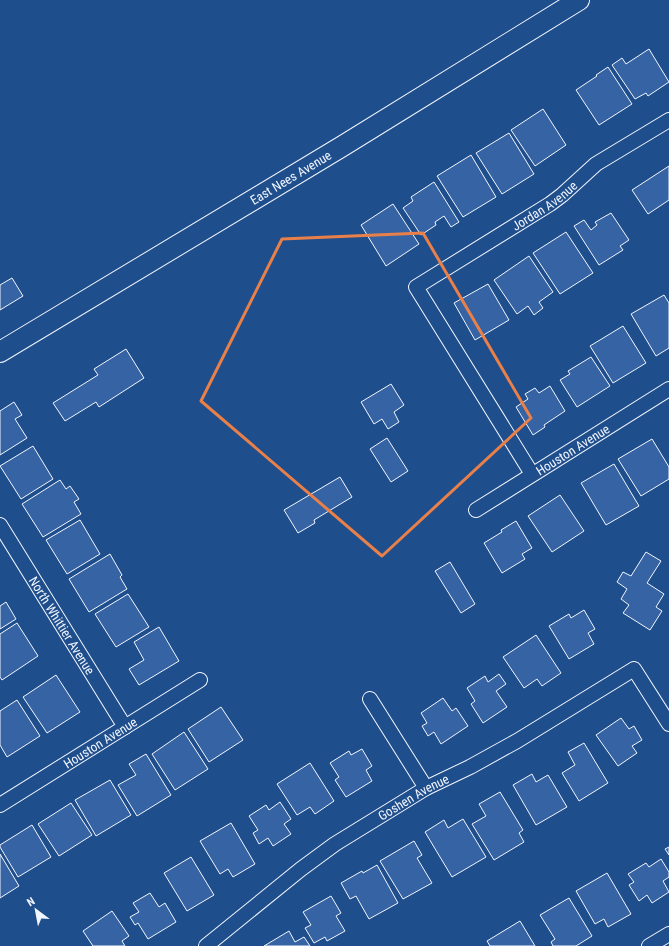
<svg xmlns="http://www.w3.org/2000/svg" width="669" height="946" font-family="'Roboto Condensed',sans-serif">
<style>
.building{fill:#3563a3;stroke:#f2f6ff}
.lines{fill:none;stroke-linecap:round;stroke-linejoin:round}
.street-casing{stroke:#f2f6ff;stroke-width:16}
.secondary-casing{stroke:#f2f6ff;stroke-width:22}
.street{stroke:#1f4e8c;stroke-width:14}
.secondary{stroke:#1f4e8c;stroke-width:20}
.marked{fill:none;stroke:#ea8049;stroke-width:3;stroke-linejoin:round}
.labels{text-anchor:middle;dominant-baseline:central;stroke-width:3;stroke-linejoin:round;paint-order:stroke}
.street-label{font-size:13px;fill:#f2f6ff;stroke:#1f4e8c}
</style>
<rect width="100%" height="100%" fill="#1f4e8c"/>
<g class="building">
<path d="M 649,49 L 669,82 L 648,96 L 646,93 L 635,99 L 612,65 L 622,58 L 626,64 Z"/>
<path d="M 608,67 L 632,104 L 599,125 L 576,90 L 597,76 L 596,75 Z"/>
<path d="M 543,109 L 566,145 L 535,166 L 511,130 Z"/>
<path d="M 509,133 L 534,174 L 502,194 L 476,153 Z"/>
<path d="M 471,155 L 496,197 L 463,217 L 437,176 Z"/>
<path d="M 669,166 L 669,200 L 648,214 L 632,190 Z"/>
<path d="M 434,182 L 459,222 L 451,227 L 444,216 L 435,222 L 436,225 L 421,235 L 403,208 L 413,201 L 411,197 Z"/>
<path d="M 393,204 L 419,244 L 386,266 L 361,225 Z"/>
<path d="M 611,213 L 629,240 L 620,246 L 623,250 L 599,265 L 574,226 L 584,220 L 591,230 L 597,225 L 595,222 Z"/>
<path d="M 566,232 L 593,273 L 560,294 L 533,253 Z"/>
<path d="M 529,256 L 553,292 L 539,302 L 543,308 L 534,315 L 528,306 L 517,314 L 494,280 Z"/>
<path d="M 12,278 L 23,296 L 0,310 L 0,285 Z"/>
<path d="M 488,284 L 509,320 L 475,340 L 454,303 Z"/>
<path d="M 664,295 L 669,303 L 669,348 L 656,356 L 631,314 Z"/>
<path d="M 623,326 L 646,363 L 613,383 L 590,346 Z"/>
<path d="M 126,349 L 144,378 L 99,407 L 96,402 L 65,421 L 53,403 L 98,375 L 94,369 Z"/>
<path d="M 591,357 L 610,386 L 577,407 L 560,380 L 570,374 L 568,371 Z"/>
<path d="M 391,384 L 404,405 L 394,412 L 399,422 L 388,429 L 382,419 L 374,424 L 361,402 Z"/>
<path d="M 550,386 L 565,411 L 544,425 L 545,427 L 533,435 L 516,407 L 528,399 L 525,394 L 535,388 L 539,393 Z"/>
<path d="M 14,402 L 22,415 L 15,419 L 27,438 L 0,455 L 0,411 Z"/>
<path d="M 387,438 L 408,471 L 391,482 L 370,449 Z"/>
<path d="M 652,439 L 669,467 L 669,479 L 641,496 L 618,459 Z"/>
<path d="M 33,446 L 53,479 L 21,499 L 0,466 Z"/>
<path d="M 614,464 L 639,506 L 606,525 L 581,483 Z"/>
<path d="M 340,477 L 352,497 L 314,520 L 315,523 L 298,533 L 284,510 Z"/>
<path d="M 60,480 L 66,489 L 70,486 L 79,499 L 74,502 L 81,514 L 43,537 L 22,504 Z"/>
<path d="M 560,495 L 584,531 L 552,552 L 528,516 Z"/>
<path d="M 80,520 L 100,554 L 67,574 L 46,540 Z"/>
<path d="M 516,521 L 532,548 L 522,554 L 525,559 L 502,573 L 484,543 L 502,532 L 501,530 Z"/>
<path d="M 646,552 L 661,561 L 647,583 L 664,594 L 656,607 L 662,611 L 650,630 L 623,613 L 629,605 L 621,599 L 627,589 L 617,582 L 623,572 L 631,576 Z"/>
<path d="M 110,554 L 122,575 L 120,577 L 127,589 L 89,612 L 69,579 Z"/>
<path d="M 450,562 L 475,604 L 461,613 L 435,571 Z"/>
<path d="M 128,594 L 149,627 L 116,647 L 95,614 Z"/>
<path d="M 6,602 L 16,619 L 0,629 L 0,606 Z"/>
<path d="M 584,610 L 595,629 L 588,633 L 594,644 L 569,659 L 549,626 L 569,614 L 571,618 Z"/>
<path d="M 17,623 L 38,656 L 2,680 L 0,677 L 0,634 Z"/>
<path d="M 159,627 L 179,661 L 139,685 L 129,669 L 144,660 L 134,642 Z"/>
<path d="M 536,635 L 561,673 L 542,686 L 537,679 L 524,688 L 503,657 Z"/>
<path d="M 499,674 L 506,684 L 496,691 L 507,707 L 483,723 L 471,704 L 475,701 L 467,688 L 485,676 L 488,682 Z"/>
<path d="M 56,675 L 80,712 L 47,733 L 23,697 Z"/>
<path d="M 443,698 L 452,711 L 456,708 L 468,726 L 441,744 L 434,732 L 428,736 L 422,726 L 427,723 L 421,713 Z"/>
<path d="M 17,700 L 40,736 L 7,757 L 0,745 L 0,711 Z"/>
<path d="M 221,707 L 243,740 L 209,762 L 188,729 Z"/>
<path d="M 621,718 L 629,729 L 634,726 L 642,740 L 632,746 L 637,753 L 618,766 L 596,735 Z"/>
<path d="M 184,732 L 208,769 L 175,790 L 152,754 Z"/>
<path d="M 584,743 L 608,783 L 579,801 L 562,773 L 575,765 L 568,752 Z"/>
<path d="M 362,749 L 372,766 L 366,770 L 372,781 L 346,797 L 335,780 L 339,777 L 330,763 L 349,751 L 351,755 Z"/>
<path d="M 146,754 L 171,795 L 137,816 L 118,785 L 136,775 L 129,764 Z"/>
<path d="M 310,763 L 334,801 L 315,814 L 310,807 L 297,815 L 277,784 Z"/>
<path d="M 532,774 L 536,782 L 548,775 L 567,807 L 536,825 L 513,785 Z"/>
<path d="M 110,780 L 131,815 L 96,836 L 75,800 Z"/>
<path d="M 500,792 L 523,830 L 519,833 L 524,842 L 494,860 L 472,824 L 486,816 L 479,804 Z"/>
<path d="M 280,802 L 291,819 L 284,824 L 291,834 L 273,846 L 268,838 L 259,844 L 253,833 L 258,830 L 249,816 L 266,805 L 269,810 Z"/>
<path d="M 71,803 L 92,835 L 59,856 L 38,824 Z"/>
<path d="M 463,819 L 486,857 L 452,877 L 425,832 L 444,820 L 448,828 Z"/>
<path d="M 231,823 L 255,864 L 233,877 L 228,869 L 220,874 L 200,841 Z"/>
<path d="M 32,825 L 51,857 L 18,877 L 0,847 L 0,845 Z"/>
<path d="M 414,841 L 422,855 L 417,858 L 432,883 L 403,899 L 380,861 Z"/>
<path d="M 669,847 L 669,855 L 665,849 Z"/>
<path d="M 0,854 L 19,886 L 0,898 Z"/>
<path d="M 191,857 L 214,895 L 187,911 L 164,873 Z"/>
<path d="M 661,859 L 669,872 L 669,877 L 663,881 L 669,892 L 652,903 L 647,895 L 639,901 L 629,885 L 634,882 L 628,874 L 646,863 L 649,867 Z"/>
<path d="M 377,865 L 398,903 L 369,919 L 356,896 L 350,899 L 341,883 L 362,871 L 363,873 Z"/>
<path d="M 607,873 L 631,914 L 608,927 L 604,919 L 595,924 L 576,891 Z"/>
<path d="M 150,893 L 159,907 L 165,903 L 176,922 L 148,939 L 138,923 L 135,925 L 130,917 L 139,912 L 133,903 Z"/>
<path d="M 331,896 L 341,913 L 336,916 L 345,931 L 327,941 L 325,937 L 314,943 L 305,928 L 311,925 L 303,912 Z"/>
<path d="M 569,898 L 592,936 L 576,946 L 553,946 L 551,942 L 555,939 L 540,915 Z"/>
<path d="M 112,911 L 129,936 L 122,941 L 125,946 L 93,946 L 83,931 Z"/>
<path d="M 520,921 L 535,946 L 490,946 L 487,941 Z"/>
<path d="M 289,931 L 295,942 L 304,937 L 310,946 L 264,946 Z"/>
</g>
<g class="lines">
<defs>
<g id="street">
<path id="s1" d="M 532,474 L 416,287 L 550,204 L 562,195 L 596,164 L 669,120"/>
<path id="s2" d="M 476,510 L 669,389"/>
<path id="s3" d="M 0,525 L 125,727"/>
<path d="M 370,699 L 426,788"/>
<path id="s4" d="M 0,805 L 200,680"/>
<path id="s5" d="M 206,946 L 301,869 L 335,844 L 426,788 L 470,767 L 517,741 L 634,669 L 669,724"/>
<path d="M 649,946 L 669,934"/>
</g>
<g id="secondary">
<path id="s6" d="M 0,352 L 341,147 L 579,0"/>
</g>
</defs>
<use href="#street" class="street-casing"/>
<use href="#secondary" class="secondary-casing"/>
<use href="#street" class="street"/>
<use href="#secondary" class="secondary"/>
</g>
<path class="marked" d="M 423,233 L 531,418 L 382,556 L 201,401 L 282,239 Z"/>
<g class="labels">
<g class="street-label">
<text stroke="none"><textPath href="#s6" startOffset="339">East Nees Avenue</textPath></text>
<text stroke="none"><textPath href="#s1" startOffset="372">Jordan Avenue</textPath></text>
<text stroke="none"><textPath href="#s2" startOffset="114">Houston Avenue</textPath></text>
<text stroke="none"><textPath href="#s3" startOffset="118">North Whittier Avenue</textPath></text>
<text stroke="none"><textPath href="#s4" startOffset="118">Houston Avenue</textPath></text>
<text stroke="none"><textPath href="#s5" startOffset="256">Goshen Avenue</textPath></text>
</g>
</g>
<g transform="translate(36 910) rotate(328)" stroke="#1f4e8c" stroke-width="3" paint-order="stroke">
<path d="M0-3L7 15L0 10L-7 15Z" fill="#f2f6ff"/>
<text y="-6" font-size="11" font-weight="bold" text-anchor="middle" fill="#f2f6ff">N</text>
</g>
</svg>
